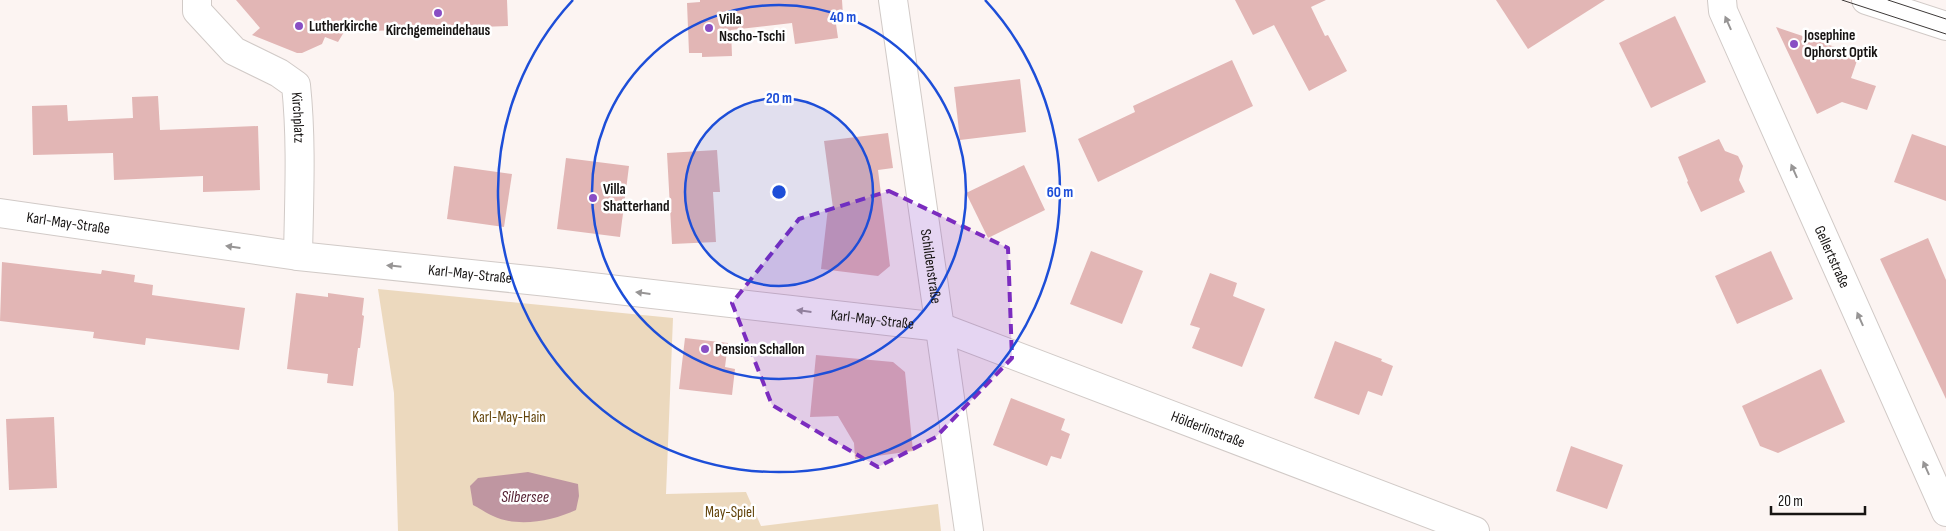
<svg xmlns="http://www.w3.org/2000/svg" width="1946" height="531" font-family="'Sofia Sans Condensed',sans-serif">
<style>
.green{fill:#ecd9be}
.water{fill:#bf96a1}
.building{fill:#e2b6b5}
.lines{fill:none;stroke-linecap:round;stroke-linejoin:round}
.minor-casing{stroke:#d1cac7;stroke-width:30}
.major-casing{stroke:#d1cac7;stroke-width:30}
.minor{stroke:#fff;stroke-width:28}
.major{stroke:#fff;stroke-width:28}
.tram{stroke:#3d3938;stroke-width:1}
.oneway{fill:#979595}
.marked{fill:#7b2cbf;fill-opacity:0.2;stroke:#7b2cbf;stroke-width:4;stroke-dasharray:10 6;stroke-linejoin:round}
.ring{fill:none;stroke:#1d4ed8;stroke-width:2.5}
.poi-dot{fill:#894ec4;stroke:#fff;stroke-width:2}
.labels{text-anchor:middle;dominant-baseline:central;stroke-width:5;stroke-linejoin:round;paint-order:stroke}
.poi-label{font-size:15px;font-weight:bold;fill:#171413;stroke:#fff;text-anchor:start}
.street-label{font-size:15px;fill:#171413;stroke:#fff}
.park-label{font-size:15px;fill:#624309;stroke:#fff}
.water-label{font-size:16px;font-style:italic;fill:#562234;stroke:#fff}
.centre{fill:#1d4ed8;stroke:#fff;stroke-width:2.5}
.ring-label{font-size:15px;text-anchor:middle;font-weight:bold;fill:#1d4ed8;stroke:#fff;stroke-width:5;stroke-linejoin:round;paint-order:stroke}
</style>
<rect width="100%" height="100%" fill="#fcf4f2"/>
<path class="green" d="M 378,289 L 673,318 L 666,494 L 746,492 L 761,526 L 938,504 L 941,531 L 398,531 L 394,393 Z"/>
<path class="water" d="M 528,472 L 578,484 L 579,496 L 576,510 C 552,521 518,528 493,516 C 486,513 479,508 473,505 L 470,486 L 478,478 Z"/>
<g class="building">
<path d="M 236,0 L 507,0 L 508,26 L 344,32 L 338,42 L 325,37 L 322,44 L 302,53 L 297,53 L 252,35 L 260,28 Z"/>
<path d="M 700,0 L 842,0 L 843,16 L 835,17 L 838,38 L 795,44 L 792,23 L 731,30 L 732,56 L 702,57 L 702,53 L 689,53 L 687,3 L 700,2 Z"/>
<path d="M 1235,0 L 1326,0 L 1311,7 L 1325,36 L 1328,35 L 1347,71 L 1309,91 L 1274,25 L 1253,35 Z"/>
<path d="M 1496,0 L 1605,0 L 1528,49 Z"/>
<path d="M 1675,16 L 1706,82 L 1651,108 L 1619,43 Z"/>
<path d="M 1776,27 L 1859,55 L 1851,78 L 1876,86 L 1867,110 L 1842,102 L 1817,114 Z"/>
<path d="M 1232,60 L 1253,106 L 1098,182 L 1078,139 L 1135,112 L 1133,106 Z"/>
<path d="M 1020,79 L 1026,132 L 960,140 L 954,87 Z"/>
<path d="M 158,96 L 160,130 L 258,126 L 260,190 L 203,192 L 203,176 L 114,180 L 113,153 L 33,155 L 32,106 L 67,105 L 68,121 L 133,118 L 132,97 Z"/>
<path d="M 888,133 L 893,168 L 878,170 L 890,266 L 878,276 L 821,269 L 828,208 L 833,208 L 824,141 Z"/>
<path d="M 1912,134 L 1946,146 L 1946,201 L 1894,182 Z"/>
<path d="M 1719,139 L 1725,151 L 1738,156 L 1743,166 L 1739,180 L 1745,192 L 1701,212 L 1687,182 L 1688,181 L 1678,157 Z"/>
<path d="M 717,150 L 720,192 L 713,192 L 716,242 L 672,244 L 667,153 Z"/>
<path d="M 566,158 L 629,166 L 620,237 L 557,229 Z"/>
<path d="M 1024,165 L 1045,210 L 988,238 L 966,193 Z"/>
<path d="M 454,166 L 512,174 L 504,227 L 447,219 Z"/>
<path d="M 1928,238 L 1946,280 L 1946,399 L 1880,259 Z"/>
<path d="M 1091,251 L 1143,271 L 1122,324 L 1070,304 Z"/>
<path d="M 1771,251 L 1793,299 L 1737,324 L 1715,276 Z"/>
<path d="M 2,262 L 101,274 L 102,270 L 135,275 L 134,282 L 153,285 L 152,295 L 245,308 L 239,350 L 146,338 L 145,345 L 93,338 L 94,332 L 0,321 Z"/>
<path d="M 1210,273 L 1237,283 L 1233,296 L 1265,309 L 1242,367 L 1192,348 L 1200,328 L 1190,325 Z"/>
<path d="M 296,293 L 328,297 L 328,293 L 364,298 L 362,315 L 364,316 L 360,348 L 358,348 L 353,386 L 327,383 L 328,374 L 287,369 Z"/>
<path d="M 685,338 L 728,343 L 725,367 L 735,369 L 732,395 L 679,389 Z"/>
<path d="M 1335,341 L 1382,359 L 1381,361 L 1393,366 L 1382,396 L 1368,391 L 1359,415 L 1314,398 Z"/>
<path d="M 816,355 L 893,362 L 905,372 L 913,451 L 855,459 L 854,443 L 838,416 L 810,417 Z"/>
<path d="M 1821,369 L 1845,422 L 1778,453 L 1760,446 L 1742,406 Z"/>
<path d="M 1011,398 L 1065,419 L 1061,430 L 1070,434 L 1061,459 L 1051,456 L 1047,466 L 993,445 Z"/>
<path d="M 54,417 L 57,488 L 9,490 L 6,419 Z"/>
<path d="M 1571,446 L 1623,465 L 1607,509 L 1556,491 Z"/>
</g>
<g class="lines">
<defs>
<g id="minor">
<path id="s1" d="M 197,0 L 197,11 L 234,51 L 279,73 L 296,85 C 302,142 299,199 298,256"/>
<path id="s2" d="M 893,0 L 969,531"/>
<path id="s3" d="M 1722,0 L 1723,11 L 1946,512"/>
<path id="s4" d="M 0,213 L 298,256 L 548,282 L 940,327 L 1475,531"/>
</g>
<path id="major" d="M 1866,0 L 1946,26"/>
</defs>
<use href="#minor" class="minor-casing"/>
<use href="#major" class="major-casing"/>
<use href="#minor" class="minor"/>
<use href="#major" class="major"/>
<g class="tram">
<path d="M 1842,0 L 1946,34"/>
<path d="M 1888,0 L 1946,19"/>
</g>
</g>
<defs><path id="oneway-solid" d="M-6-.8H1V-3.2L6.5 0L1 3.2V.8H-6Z" transform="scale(1.25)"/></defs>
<g class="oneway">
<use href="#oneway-solid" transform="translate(1728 23) rotate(-114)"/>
<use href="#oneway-solid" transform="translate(1794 171) rotate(-114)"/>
<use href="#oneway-solid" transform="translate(233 247) rotate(-172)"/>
<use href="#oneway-solid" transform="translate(394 266) rotate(-174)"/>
<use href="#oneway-solid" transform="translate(643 293) rotate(-173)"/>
<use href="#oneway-solid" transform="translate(804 311) rotate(-173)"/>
<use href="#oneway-solid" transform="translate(1860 319) rotate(-114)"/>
<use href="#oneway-solid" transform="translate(1926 468) rotate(-114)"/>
</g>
<path class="marked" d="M 889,191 L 1008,248 L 1012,358 L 936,437 L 878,467 L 772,405 L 732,303 L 799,219 Z"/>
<circle cx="779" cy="192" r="94" fill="#1d4ed8" fill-opacity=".12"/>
<g class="ring">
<circle cx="779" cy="192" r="94"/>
<circle cx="779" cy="192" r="187"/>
<path d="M985 0A281 281 0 1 1 573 0"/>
</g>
<g class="poi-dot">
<circle cx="438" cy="13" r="5"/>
<circle cx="299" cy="26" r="5"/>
<circle cx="709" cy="28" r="5"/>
<circle cx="1794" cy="44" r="5"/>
<circle cx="593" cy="198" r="5"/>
<circle cx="705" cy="349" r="5"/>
</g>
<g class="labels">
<g class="poi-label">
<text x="719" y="19">Villa<tspan x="719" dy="17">Nscho-Tschi</tspan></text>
<text x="309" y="26">Lutherkirche</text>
<text x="438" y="30" text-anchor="middle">Kirchgemeindehaus</text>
<text x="1804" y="35">Josephine<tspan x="1804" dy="17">Ophorst Optik</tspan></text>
<text x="603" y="189">Villa<tspan x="603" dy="17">Shatterhand</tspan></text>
<text x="715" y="349">Pension Schallon</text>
</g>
<g class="street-label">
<text stroke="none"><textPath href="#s1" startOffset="169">Kirchplatz</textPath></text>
<text stroke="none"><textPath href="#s4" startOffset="69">Karl-May-Straße</textPath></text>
<text stroke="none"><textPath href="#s3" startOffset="280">Gellertstraße</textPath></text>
<text stroke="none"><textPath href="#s2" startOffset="269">Schildenstraße</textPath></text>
<text stroke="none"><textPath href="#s4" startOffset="474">Karl-May-Straße</textPath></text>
<text stroke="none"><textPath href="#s4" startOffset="879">Karl-May-Straße</textPath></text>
<text stroke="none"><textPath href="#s4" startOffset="1234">Hölderlinstraße</textPath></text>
</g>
<g class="park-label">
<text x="509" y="417">Karl-May-Hain</text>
<text x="730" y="512">May-Spiel</text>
</g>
<g class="water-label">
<text x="525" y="497">Silbersee</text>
</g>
</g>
<circle cx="779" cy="192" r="8" class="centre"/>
<g class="ring-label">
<text x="843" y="22">40 m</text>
<text x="779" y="103">20 m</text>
<text x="1060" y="197">60 m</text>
</g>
<path d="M1771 506v8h94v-8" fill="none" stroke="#171413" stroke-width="2.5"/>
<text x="1778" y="506" font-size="15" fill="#171413" stroke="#ffffff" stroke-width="4" paint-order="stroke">20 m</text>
</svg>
